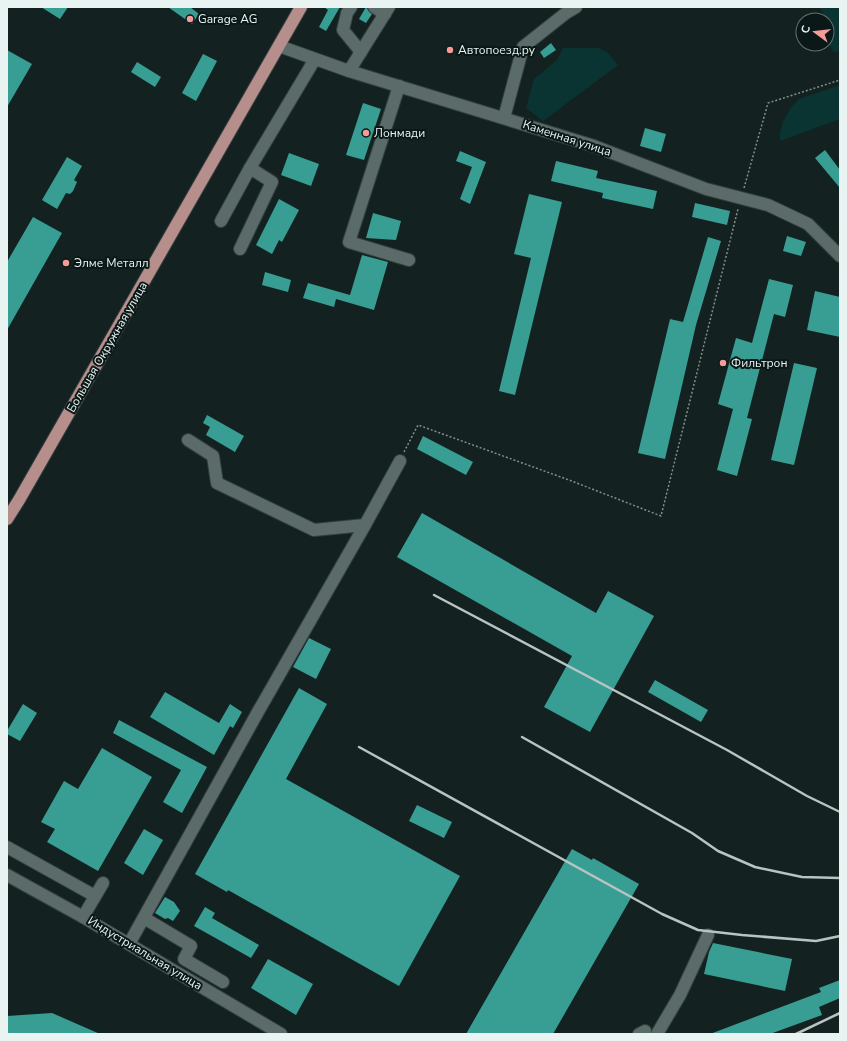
<svg xmlns="http://www.w3.org/2000/svg" width="847" height="1041" font-family="'Nunito Sans',sans-serif">
<style>
.green{fill:#093431}
.building{fill:#389e94}
.lines{fill:none;stroke-linecap:round;stroke-linejoin:round}
.minor-casing{stroke:#343e3d;stroke-width:14}
.major-casing{stroke:#343e3d;stroke-width:14}
.path{stroke:#828f8d;stroke-width:1.5;stroke-dasharray:2 2;stroke-linecap:butt}
.minor{stroke:#5a6b69;stroke-width:12}
.major{stroke:#b68e8b;stroke-width:12}
.rail{stroke:#b8c4c2;stroke-width:2.5}
.poi-dot{fill:#f59b98;stroke:#0a1917;stroke-width:1.5}
.labels{text-anchor:middle;dominant-baseline:central;stroke-width:4;stroke-linejoin:round;paint-order:stroke}
.poi-label{font-size:12px;fill:#e9f3f2;stroke:#0a1917;text-anchor:start}
.street-label{font-size:12px;fill:#e9f3f2;stroke:#0a1917}
</style>
<rect width="100%" height="100%" fill="#132220"/>
<g class="green">
<path d="M 819,7 L 840,7 L 840,51 L 834,52 L 828,44 L 827,20 L 825,20 L 824,14 Z"/>
<path d="M 563,48 L 599,48 L 608,53 L 618,65 L 543,121 L 526,108 L 534,79 L 557,60 Z"/>
<path d="M 840,85 L 840,119 L 780,141 L 780,132 L 783,122 L 790,109 L 799,99 Z"/>
</g>
<g class="building">
<path d="M 41,7 L 68,7 L 60,19 Z"/>
<path d="M 168,7 L 190,7 L 199,14 L 192,24 Z"/>
<path d="M 324,7 L 340,7 L 326,31 L 319,27 L 328,10 Z"/>
<path d="M 366,7 L 372,14 L 366,23 L 359,19 Z"/>
<path d="M 551,43 L 556,50 L 544,58 L 540,52 Z"/>
<path d="M 7,50 L 32,64 L 7,107 Z"/>
<path d="M 203,54 L 217,61 L 196,101 L 182,93 Z"/>
<path d="M 137,62 L 161,77 L 155,87 L 131,72 Z"/>
<path d="M 363,103 L 381,109 L 364,160 L 346,155 Z"/>
<path d="M 645,128 L 666,134 L 661,152 L 640,146 Z"/>
<path d="M 825,150 L 840,170 L 840,188 L 815,158 Z"/>
<path d="M 460,151 L 486,162 L 470,204 L 460,199 L 472,167 L 456,161 Z"/>
<path d="M 289,153 L 319,164 L 311,186 L 281,175 Z"/>
<path d="M 67,157 L 82,166 L 74,180 L 77,182 L 73,191 L 70,194 L 66,193 L 57,209 L 42,200 Z"/>
<path d="M 556,161 L 598,171 L 596,178 L 657,191 L 653,209 L 602,198 L 603,193 L 551,181 Z"/>
<path d="M 529,194 L 562,202 L 515,395 L 499,391 L 531,258 L 514,254 Z"/>
<path d="M 279,199 L 299,210 L 282,242 L 279,240 L 272,254 L 256,245 Z"/>
<path d="M 695,203 L 730,211 L 727,225 L 692,217 Z"/>
<path d="M 373,213 L 401,221 L 396,240 L 366,238 Z"/>
<path d="M 33,217 L 62,233 L 7,330 L 7,262 Z"/>
<path d="M 787,236 L 806,242 L 801,256 L 783,251 Z"/>
<path d="M 708,237 L 721,241 L 696,325 L 665,459 L 638,453 L 670,319 L 683,322 Z"/>
<path d="M 362,255 L 388,262 L 374,310 L 336,299 L 334,307 L 303,298 L 308,283 L 350,295 Z"/>
<path d="M 265,272 L 291,280 L 288,292 L 262,285 Z"/>
<path d="M 769,279 L 793,285 L 785,317 L 774,314 L 747,418 L 752,419 L 737,476 L 717,470 L 733,409 L 718,404 L 736,338 L 752,343 Z"/>
<path d="M 815,291 L 840,297 L 840,337 L 807,330 Z"/>
<path d="M 794,363 L 817,368 L 794,465 L 771,460 Z"/>
<path d="M 207,415 L 244,436 L 235,452 L 206,435 L 210,427 L 203,423 Z"/>
<path d="M 423,436 L 473,462 L 466,475 L 417,449 Z"/>
<path d="M 422,513 L 596,613 L 608,591 L 654,616 L 590,732 L 544,707 L 572,656 L 397,557 Z"/>
<path d="M 309,638 L 331,649 L 316,679 L 293,667 Z"/>
<path d="M 655,680 L 708,710 L 701,722 L 648,692 Z"/>
<path d="M 299,688 L 327,704 L 286,779 L 460,876 L 399,986 L 228,890 L 227,892 L 195,874 Z"/>
<path d="M 165,692 L 219,723 L 230,704 L 242,712 L 233,728 L 230,726 L 214,755 L 150,717 Z"/>
<path d="M 23,704 L 37,713 L 20,741 L 7,734 L 7,731 Z"/>
<path d="M 119,720 L 207,767 L 182,813 L 163,802 L 181,770 L 113,733 Z"/>
<path d="M 102,748 L 152,777 L 98,871 L 47,842 L 55,829 L 41,822 L 64,781 L 78,789 Z"/>
<path d="M 417,805 L 452,822 L 444,838 L 409,821 Z"/>
<path d="M 144,829 L 163,840 L 143,875 L 124,863 Z"/>
<path d="M 572,849 L 592,860 L 593,858 L 639,884 L 553,1034 L 466,1034 Z"/>
<path d="M 165,897 L 174,902 L 180,911 L 173,921 L 168,918 L 165,919 L 155,913 Z"/>
<path d="M 205,907 L 215,913 L 212,918 L 259,945 L 251,958 L 194,926 Z"/>
<path d="M 713,943 L 792,959 L 785,991 L 704,974 L 709,952 Z"/>
<path d="M 268,959 L 313,984 L 296,1015 L 251,988 Z"/>
<path d="M 840,980 L 840,998 L 819,1007 L 822,1015 L 770,1034 L 710,1034 L 821,992 L 819,988 Z"/>
<path d="M 52,1013 L 100,1034 L 7,1034 L 7,1016 Z"/>
</g>
<g class="lines">
<defs>
<g id="minor">
<path d="M 351,7 L 347,13 L 343,30 L 361,52"/>
<path d="M 374,7 L 385,14"/>
<path d="M 279,46 L 349,71 L 594,146 L 706,189 L 768,205 L 808,224 L 840,256"/>
<path d="M 349,71 L 389,7"/>
<path d="M 399,86 L 349,242 L 409,260"/>
<path d="M 504,118 L 523,47 L 566,13 L 576,7"/>
<path d="M 221,221 L 250,168 L 315,59"/>
<path d="M 240,249 L 272,182 L 250,168"/>
<path d="M 188,440 L 213,456 L 217,483 L 314,530 L 365,525"/>
<path d="M 7,847 L 95,896"/>
<path d="M 7,875 L 83,917 L 281,1034"/>
<path d="M 83,917 L 103,883"/>
<path d="M 144,918 L 191,946 L 184,959 L 223,982"/>
<path d="M 129,944 L 259,710 L 365,525 L 400,461"/>
<path d="M 639,1034 L 645,1031"/>
<path d="M 657,1034 L 680,995 L 708,935"/>
</g>
<path id="major" d="M 7,519 L 19,500 L 301,7"/>
</defs>
<use href="#minor" class="minor-casing"/>
<use href="#major" class="major-casing"/>
<g class="path">
<path d="M 744,188 L 768,103 L 840,80"/>
<path d="M 404,452 L 418,425 L 569,480 L 661,516 L 738,209"/>
</g>
<use href="#minor" class="minor"/>
<use href="#major" class="major"/>
<g class="rail">
<path d="M 434,595 L 727,750 L 807,796 L 840,812"/>
<path d="M 522,737 L 692,833 L 718,851 L 755,867 L 802,877 L 840,878"/>
<path d="M 359,747 L 662,914 L 698,930 L 742,935 L 816,941 L 840,936"/>
<path d="M 796,1034 L 840,1013"/>
</g>
</g>
<g class="poi-dot">
<circle cx="190" cy="19" r="4"/>
<circle cx="450" cy="50" r="4"/>
<circle cx="366" cy="133" r="4"/>
<circle cx="66" cy="263" r="4"/>
<circle cx="723" cy="363" r="4"/>
</g>
<g class="labels">
<g class="poi-label">
<text x="198" y="19">Garage AG</text>
<text x="458" y="50">Автопоезд.ру</text>
<text x="374" y="133">Лонмади</text>
<text x="74" y="263">Элме Металл</text>
<text x="731" y="363">Фильтрон</text>
</g>
<g class="street-label">
<text transform="translate(567 138) rotate(18)">Каменная улица</text>
<text transform="translate(107 347) rotate(-60)">Большая Окружная улица</text>
<text transform="translate(145 953) rotate(31)">Индустриальная улица</text>
</g>
</g>
<rect width="847" height="1041" fill="none" stroke="#e9f3f2" stroke-width="16"/>
<g transform="translate(815 32) rotate(285)"><circle r="19" fill="#0a1917" stroke="#63706f"/>
<path d="M0-3L7 15L0 10L-7 15Z" fill="#f59b98"/>
<text y="-6" font-size="11" font-weight="bold" text-anchor="middle" fill="#e9f3f2">С</text>
</g>
</svg>
